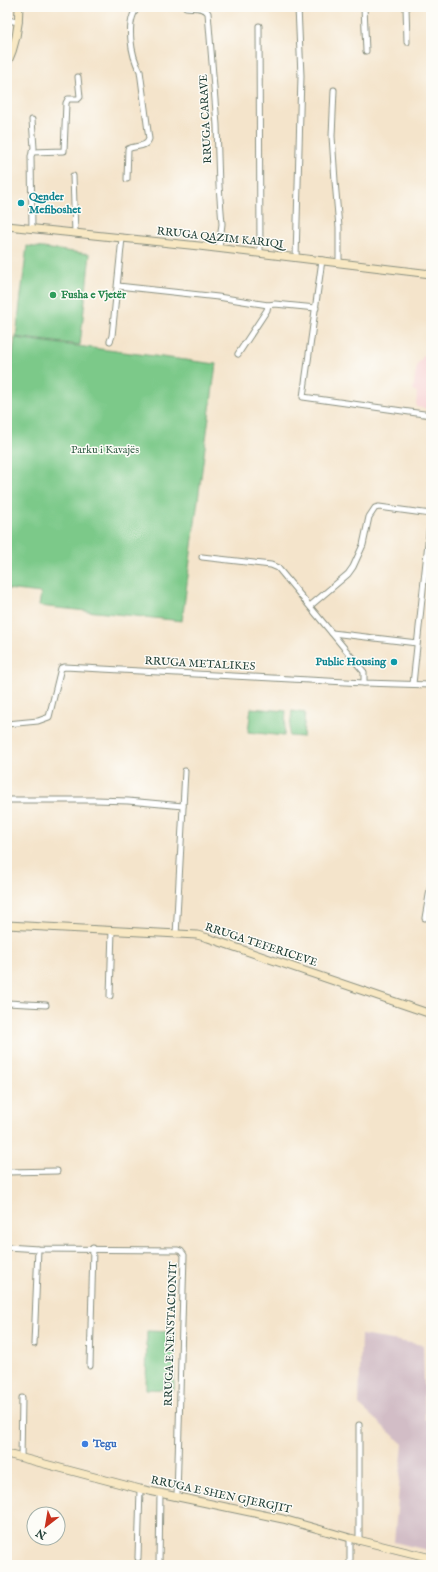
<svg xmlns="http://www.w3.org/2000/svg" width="438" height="1572" font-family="'IM FELL English',serif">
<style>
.built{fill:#f7cfd1}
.industrial{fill:#d2bdc6}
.green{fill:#7cc989;stroke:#4e835e}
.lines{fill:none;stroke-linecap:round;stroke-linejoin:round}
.street-casing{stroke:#8a9080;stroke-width:7}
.secondary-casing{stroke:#8a9080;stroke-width:9}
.street{stroke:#fff;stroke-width:5}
.secondary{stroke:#f8e8c3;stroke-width:7}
.culture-dot{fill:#0f9aa8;stroke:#fdfcf7;stroke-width:1.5}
.leisure-dot{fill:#2e9e5b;stroke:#fdfcf7;stroke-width:1.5}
.shop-dot{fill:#3f7fe0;stroke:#fdfcf7;stroke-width:1.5}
.labels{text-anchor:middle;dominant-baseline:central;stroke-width:3;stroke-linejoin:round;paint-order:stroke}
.street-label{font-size:11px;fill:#1f3d34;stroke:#fdfcf7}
.culture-label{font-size:11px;font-weight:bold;fill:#0d838f;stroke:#fdfcf7;text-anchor:start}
.leisure-label{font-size:11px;font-weight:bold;fill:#27864d;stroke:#fdfcf7;text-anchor:start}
.park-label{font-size:11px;fill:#366049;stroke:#fdfcf7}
.shop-label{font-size:11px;font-weight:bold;fill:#366cbe;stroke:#fdfcf7;text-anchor:start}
</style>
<rect width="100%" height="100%" fill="#fdfcf7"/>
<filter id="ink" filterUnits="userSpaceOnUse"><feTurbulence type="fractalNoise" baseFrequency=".025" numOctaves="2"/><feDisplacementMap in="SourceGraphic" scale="8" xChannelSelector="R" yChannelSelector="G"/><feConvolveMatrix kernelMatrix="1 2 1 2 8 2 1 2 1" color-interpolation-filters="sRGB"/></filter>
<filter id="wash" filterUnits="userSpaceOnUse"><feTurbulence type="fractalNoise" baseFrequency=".012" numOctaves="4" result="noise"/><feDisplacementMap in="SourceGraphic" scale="16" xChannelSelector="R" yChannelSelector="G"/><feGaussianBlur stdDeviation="0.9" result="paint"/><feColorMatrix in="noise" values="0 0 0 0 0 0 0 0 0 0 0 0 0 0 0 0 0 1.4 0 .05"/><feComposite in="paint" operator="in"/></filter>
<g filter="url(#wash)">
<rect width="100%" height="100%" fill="#f4e4cb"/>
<path class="built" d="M 431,345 L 431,409 L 416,407 L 417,392 L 413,390 L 417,365 Z"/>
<path class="industrial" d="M 361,1335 L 423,1345 L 425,1420 L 431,1421 L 431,1551 L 394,1542 L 403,1444 L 359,1405 Z"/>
<g class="green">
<path d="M 27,246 L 90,254 L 80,345 L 16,337 Z"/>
<path d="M 15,338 L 216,364 L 182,621 L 39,606 L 41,593 L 7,589 L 7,371 L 11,371 Z"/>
<path d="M 251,708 L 286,711 L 284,736 L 248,732 Z"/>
<path d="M 292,711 L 305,713 L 303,737 L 289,736 Z"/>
<path d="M 147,1331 L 175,1332 L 174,1390 L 146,1389 Z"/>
</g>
</g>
<g filter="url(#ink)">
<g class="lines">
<defs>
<g id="street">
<path d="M 186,7 C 193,8 204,6 208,13 L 217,125 L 219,186 L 222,224 L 219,248"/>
<path d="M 364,7 L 366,51"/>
<path d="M 406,7 L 407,42"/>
<path d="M 7,20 L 19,22"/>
<path d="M 259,26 L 260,253"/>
<path d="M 334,90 L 332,136 L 335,181 L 339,227 L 339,262"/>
<path d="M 32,120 L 34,148 L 31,156 L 32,229"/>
<path d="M 32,152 L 64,151 L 66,103 L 68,99 L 78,99 L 80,97 L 78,77"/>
<path d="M 73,176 L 75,233"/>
<path d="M 127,179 L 128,149 C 136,145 146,148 149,139 L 140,71 C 131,56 125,21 138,7"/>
<path d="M 296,257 L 301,76 L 298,7"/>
<path d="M 322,260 L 303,397 L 431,415"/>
<path d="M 118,286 L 218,297 L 268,305 L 275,304 L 316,308"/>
<path d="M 110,341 L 112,336 L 122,238"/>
<path d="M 238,354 L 267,310 L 268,305"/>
<path d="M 202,557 L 271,565 L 278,568 L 364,672 L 364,683"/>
<path d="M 310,606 L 348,574 L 353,567 L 363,545 L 369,517 L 375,508 L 379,507 L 431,514"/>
<path d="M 332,633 L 417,643"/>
<path d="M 413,684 L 431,514"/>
<path d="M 7,724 L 38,721 L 49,717 L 61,668 L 65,667 L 364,683 L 431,685"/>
<path d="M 7,800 L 96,800 L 128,801 L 183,806"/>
<path d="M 425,918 L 431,884"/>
<path d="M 176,935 L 185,771"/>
<path d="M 110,996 L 112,930"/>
<path d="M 7,1003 L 46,1005"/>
<path d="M 7,1172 L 57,1171"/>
<path d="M 7,1247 L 38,1249 L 178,1250 L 181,1251 L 184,1255 L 177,1496"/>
<path d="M 34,1344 L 38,1249"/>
<path d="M 90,1366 L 93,1248"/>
<path d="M 21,1458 L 22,1398"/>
<path d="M 350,1538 L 350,1565"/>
<path d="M 359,1541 L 359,1425"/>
<path d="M 138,1558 L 140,1489"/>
<path d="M 159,1565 L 160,1493"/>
</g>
<g id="secondary">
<path d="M 7,64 C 16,45 19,27 19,7"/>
<path d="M 7,226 L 199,246 L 431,274"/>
<path d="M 7,925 L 197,935 L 208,938 L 431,1014"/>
<path d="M 7,1454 L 140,1489 L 283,1519 L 350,1538 L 431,1558"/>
</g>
</defs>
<use href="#street" class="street-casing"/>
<use href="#secondary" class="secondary-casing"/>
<use href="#street" class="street"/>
<use href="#secondary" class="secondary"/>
</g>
</g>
<g class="culture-dot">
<circle cx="21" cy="203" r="4"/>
<circle cx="394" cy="662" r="4"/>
</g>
<circle class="leisure-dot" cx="53" cy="295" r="4"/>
<circle class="shop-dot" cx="85" cy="1444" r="4"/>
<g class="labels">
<g class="street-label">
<text transform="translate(206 119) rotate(-93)">RRUGA CARAVE</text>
<text transform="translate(220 238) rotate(6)">RRUGA QAZIM KARIQI</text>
<text transform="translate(200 664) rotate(3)">RRUGA METALIKES</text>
<text transform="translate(261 945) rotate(18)">RRUGA TEFERICEVE</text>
<text transform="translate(171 1334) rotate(-88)">RRUGA E NENSTACIONIT</text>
<text transform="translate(221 1495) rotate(12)">RRUGA E SHEN GJERGJIT</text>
</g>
<g class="culture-label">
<text x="29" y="197">Qender<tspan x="29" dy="13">Mefiboshet</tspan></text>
<text x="386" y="662" text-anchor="end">Public Housing</text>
</g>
<g class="leisure-label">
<text x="61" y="295">Fusha e Vjetër</text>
</g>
<g class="park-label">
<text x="105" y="450">Parku i Kavajës</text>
</g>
<g class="shop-label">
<text x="93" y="1444">Tegu</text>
</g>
</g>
<rect width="438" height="1572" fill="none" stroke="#fdfcf7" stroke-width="24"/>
<g transform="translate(46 1526) rotate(211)"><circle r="19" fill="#fdfcf7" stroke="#a4b0a9"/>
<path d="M0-3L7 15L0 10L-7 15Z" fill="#c8321e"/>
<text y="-6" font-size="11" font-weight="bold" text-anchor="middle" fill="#1f3d34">N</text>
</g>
</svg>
